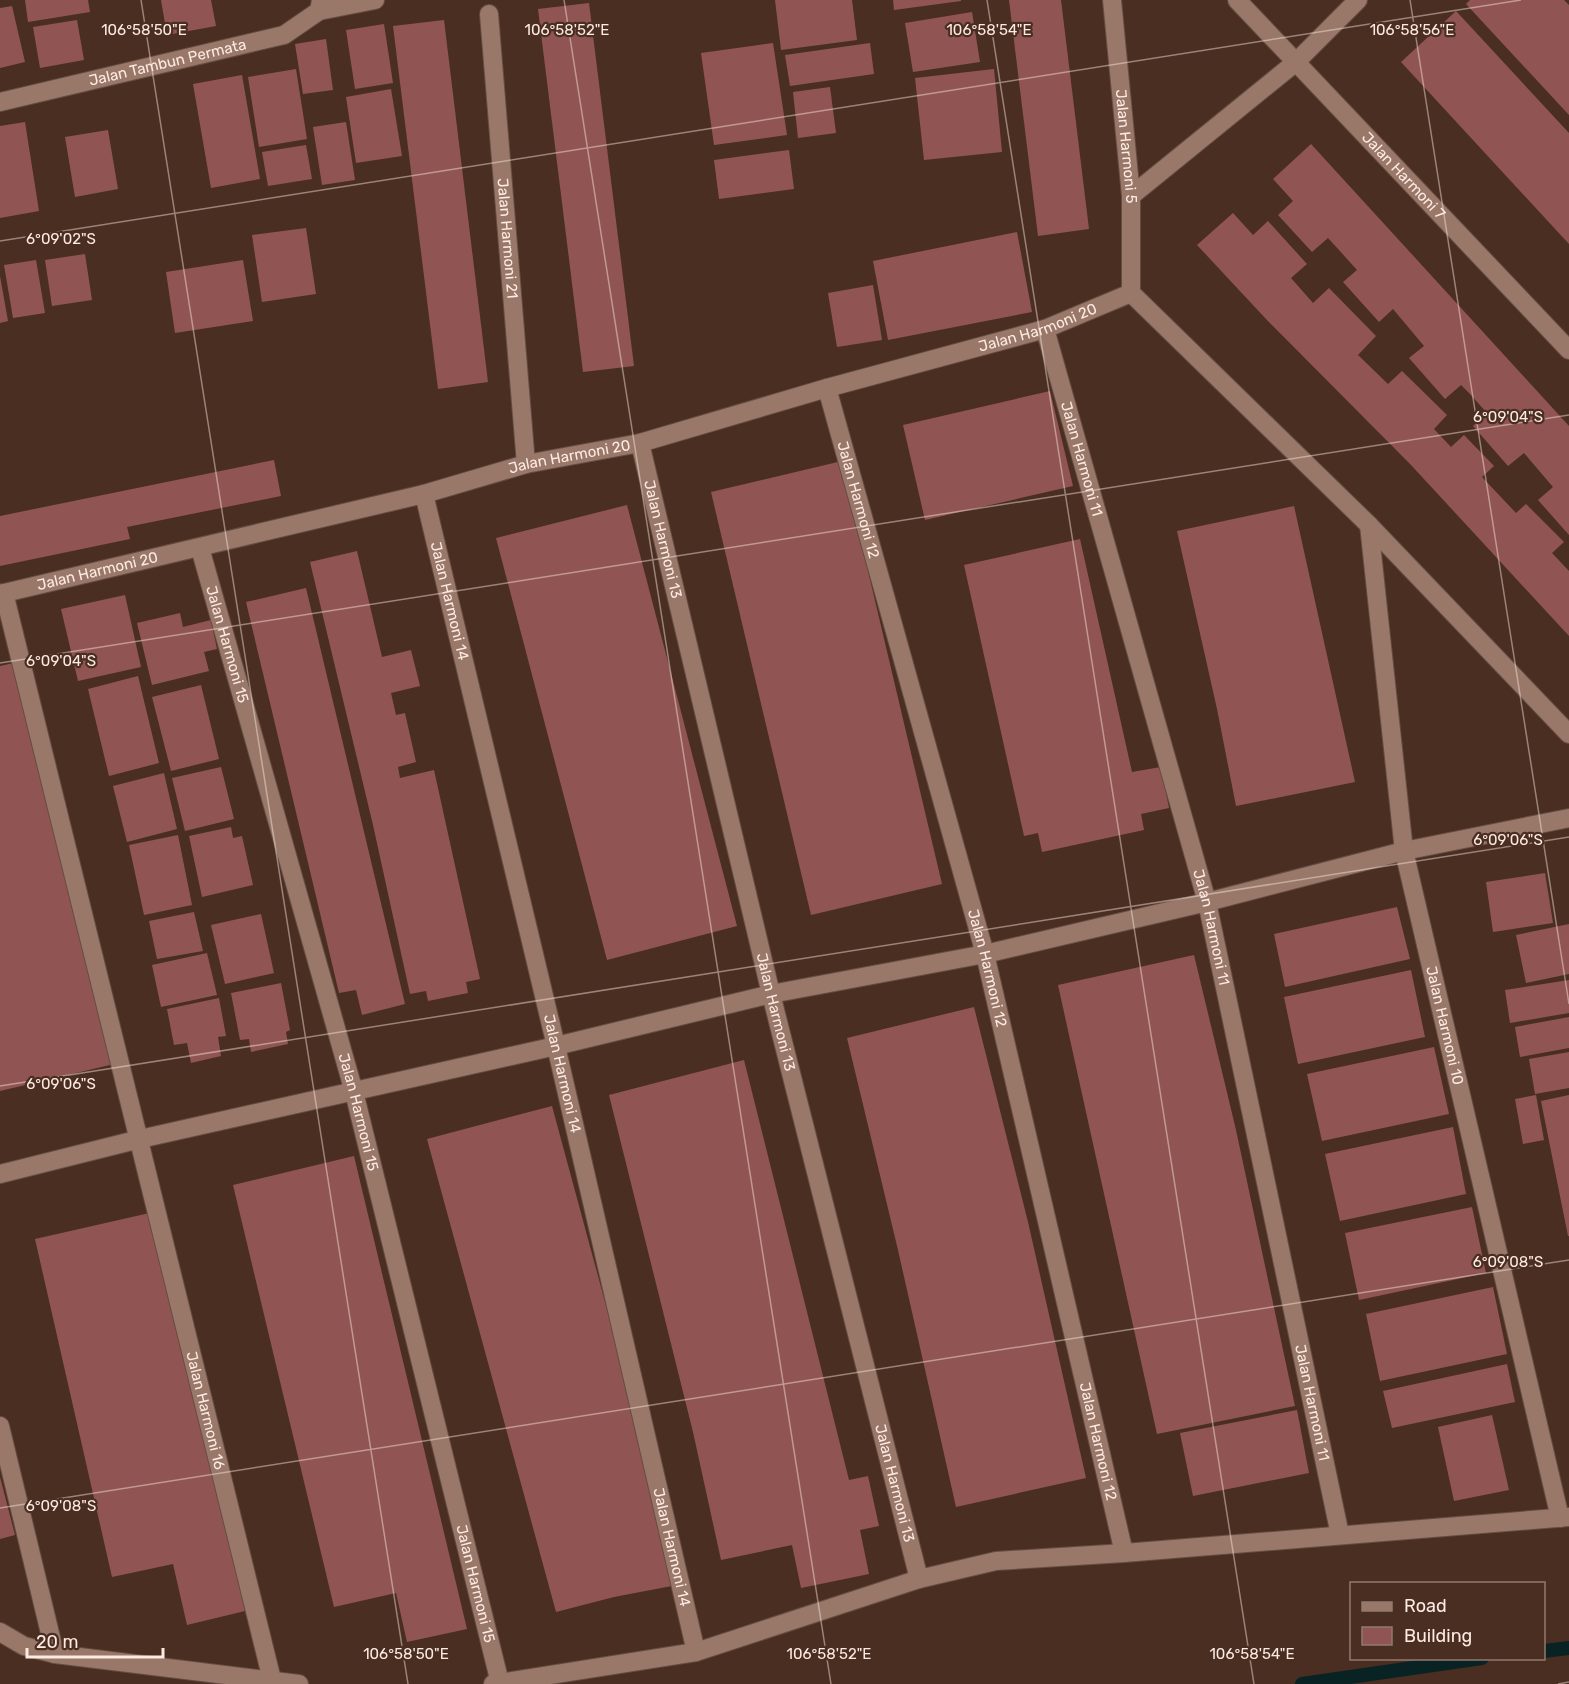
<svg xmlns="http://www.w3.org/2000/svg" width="1569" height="1684" font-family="Rubik,sans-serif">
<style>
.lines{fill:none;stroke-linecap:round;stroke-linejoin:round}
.stream{stroke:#092324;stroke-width:14}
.building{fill:#905552}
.minor-casing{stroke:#654d42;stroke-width:20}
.minor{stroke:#997869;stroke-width:18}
.ticks{fill:none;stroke:#fdeae2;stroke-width:1.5;stroke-opacity:0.45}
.labels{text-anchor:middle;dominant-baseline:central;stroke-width:4.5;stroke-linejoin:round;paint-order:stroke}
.street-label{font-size:15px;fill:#fdeae2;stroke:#4b2e22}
.ticks-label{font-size:15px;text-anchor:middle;fill:#fdeae2;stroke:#4b2e22;stroke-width:4.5;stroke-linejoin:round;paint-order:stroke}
</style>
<rect width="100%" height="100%" fill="#4b2e22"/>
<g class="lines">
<g class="stream">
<path d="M 1544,1651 L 1569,1648"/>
<path d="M 1302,1684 L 1482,1658"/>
</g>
</g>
<g class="building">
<path d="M 25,0 L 88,0 L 90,12 L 28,22 Z"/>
<path d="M 161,0 L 211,0 L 216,26 L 167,35 Z"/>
<path d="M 775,0 L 852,0 L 857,40 L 781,50 Z"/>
<path d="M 893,0 L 961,0 L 961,1 L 894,10 Z"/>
<path d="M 1009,0 L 1061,0 L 1089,229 L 1038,236 Z"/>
<path d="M 1470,0 L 1564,0 L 1569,5 L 1569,115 L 1466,4 Z"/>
<path d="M 589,3 L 634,366 L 583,372 L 538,9 Z"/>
<path d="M 12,6 L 25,62 L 0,68 L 0,8 Z"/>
<path d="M 1456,11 L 1569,133 L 1569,244 L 1401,62 Z"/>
<path d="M 972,12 L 980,62 L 913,72 L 905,23 Z"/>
<path d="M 77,20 L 84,60 L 40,68 L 33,27 Z"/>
<path d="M 444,20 L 488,382 L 438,389 L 393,26 Z"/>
<path d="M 384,24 L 393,83 L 355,89 L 346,30 Z"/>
<path d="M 326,39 L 333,90 L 303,94 L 295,44 Z"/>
<path d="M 773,43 L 787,135 L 714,145 L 701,53 Z"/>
<path d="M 870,43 L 874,74 L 790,86 L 785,55 Z"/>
<path d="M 296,69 L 307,139 L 259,147 L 248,77 Z"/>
<path d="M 994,69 L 1002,152 L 924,160 L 915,78 Z"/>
<path d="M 242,75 L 260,179 L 211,188 L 193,84 Z"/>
<path d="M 830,87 L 836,133 L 798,138 L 793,92 Z"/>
<path d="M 391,89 L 402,156 L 356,163 L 346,97 Z"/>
<path d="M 25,122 L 39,211 L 0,218 L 0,126 Z"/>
<path d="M 346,122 L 355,180 L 322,185 L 313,127 Z"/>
<path d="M 108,130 L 118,189 L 75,197 L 65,137 Z"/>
<path d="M 1311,144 L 1569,426 L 1569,535 L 1538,500 L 1553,487 L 1524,453 L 1508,466 L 1473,426 L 1487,413 L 1469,393 L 1461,385 L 1445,399 L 1409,358 L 1424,346 L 1393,309 L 1379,322 L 1343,282 L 1357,270 L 1339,250 L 1328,238 L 1312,252 L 1278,215 L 1293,201 L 1273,179 Z"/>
<path d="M 306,145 L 312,179 L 268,186 L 262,152 Z"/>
<path d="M 789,150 L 794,189 L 719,199 L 714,160 Z"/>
<path d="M 1233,213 L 1253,235 L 1268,221 L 1307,264 L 1291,278 L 1313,303 L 1329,288 L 1376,336 L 1358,355 L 1388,384 L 1402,371 L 1447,415 L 1434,429 L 1451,447 L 1464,435 L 1494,466 L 1482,477 L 1516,513 L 1526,504 L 1564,542 L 1552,553 L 1569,571 L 1569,636 L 1411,465 L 1266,319 L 1197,245 Z"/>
<path d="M 306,228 L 316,294 L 262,302 L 252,235 Z"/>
<path d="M 1017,232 L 1032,312 L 888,340 L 873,261 Z"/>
<path d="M 85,254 L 92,300 L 52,306 L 45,260 Z"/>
<path d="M 36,260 L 45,313 L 13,318 L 4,265 Z"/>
<path d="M 243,260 L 253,321 L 175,333 L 166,272 Z"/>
<path d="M 0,276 L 8,321 L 0,323 Z"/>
<path d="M 873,285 L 882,340 L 837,347 L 828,293 Z"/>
<path d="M 1050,391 L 1073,486 L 925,520 L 903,425 Z"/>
<path d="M 274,460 L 281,496 L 127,527 L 130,539 L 0,566 L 0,516 Z"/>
<path d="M 842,461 L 942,884 L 811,915 L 711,492 Z"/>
<path d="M 627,505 L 737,926 L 607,960 L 496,538 Z"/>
<path d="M 1294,506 L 1355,782 L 1236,806 L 1217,709 L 1177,531 Z"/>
<path d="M 1080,539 L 1132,772 L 1161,767 L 1169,808 L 1141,814 L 1144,830 L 1042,852 L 1038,833 L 1024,836 L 964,565 Z"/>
<path d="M 357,551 L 382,657 L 411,650 L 420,686 L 391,693 L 396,715 L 405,713 L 416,762 L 398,767 L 400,778 L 434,770 L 480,979 L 466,982 L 468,993 L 428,1001 L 426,991 L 410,994 L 373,825 L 310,562 Z"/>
<path d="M 306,588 L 405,1004 L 362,1015 L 356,990 L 339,993 L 246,602 Z"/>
<path d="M 125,595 L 141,667 L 78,681 L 61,609 Z"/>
<path d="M 180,613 L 183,627 L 211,620 L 217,649 L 204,652 L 209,671 L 152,685 L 137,623 Z"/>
<path d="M 18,662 L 114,1064 L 0,1091 L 0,666 Z"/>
<path d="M 138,676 L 159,763 L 109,776 L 88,689 Z"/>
<path d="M 201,685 L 219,759 L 171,771 L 152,697 Z"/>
<path d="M 221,767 L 234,819 L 185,831 L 172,778 Z"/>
<path d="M 164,773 L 177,829 L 127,842 L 113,786 Z"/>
<path d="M 231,827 L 233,838 L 242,836 L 253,885 L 202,897 L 189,836 Z"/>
<path d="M 178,835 L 192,905 L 144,915 L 129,845 Z"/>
<path d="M 1545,873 L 1553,923 L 1493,932 L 1486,882 Z"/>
<path d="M 1397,907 L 1410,959 L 1285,987 L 1274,934 Z"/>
<path d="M 194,912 L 203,951 L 157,959 L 149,921 Z"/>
<path d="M 261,914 L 274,973 L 225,984 L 211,925 Z"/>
<path d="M 1569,924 L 1569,974 L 1526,983 L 1516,935 Z"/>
<path d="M 207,953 L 217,995 L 161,1007 L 152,965 Z"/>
<path d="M 1194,955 L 1236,1130 L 1295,1406 L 1157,1434 L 1058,985 Z"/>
<path d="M 1411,970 L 1425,1037 L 1298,1064 L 1284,997 Z"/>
<path d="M 1569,980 L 1569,1013 L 1510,1023 L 1505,990 Z"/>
<path d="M 281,983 L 290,1030 L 286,1032 L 288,1044 L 251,1052 L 249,1039 L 240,1040 L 231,993 Z"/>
<path d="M 219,998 L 226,1036 L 218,1037 L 221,1056 L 191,1063 L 187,1043 L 174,1045 L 167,1009 Z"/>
<path d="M 974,1007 L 1028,1222 L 1086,1478 L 956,1507 L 898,1250 L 847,1038 Z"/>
<path d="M 1569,1017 L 1569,1048 L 1520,1057 L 1515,1027 Z"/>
<path d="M 1434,1047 L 1449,1114 L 1322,1141 L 1307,1074 Z"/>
<path d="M 1569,1052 L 1569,1088 L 1535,1094 L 1529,1059 Z"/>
<path d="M 744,1060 L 849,1480 L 868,1476 L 879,1526 L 860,1530 L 869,1574 L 801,1588 L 792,1545 L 721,1560 L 693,1432 L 609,1095 Z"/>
<path d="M 1536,1095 L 1544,1140 L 1523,1144 L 1515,1099 Z"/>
<path d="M 1569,1095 L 1569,1236 L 1568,1236 L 1541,1101 Z"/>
<path d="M 552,1106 L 621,1361 L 677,1585 L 614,1597 L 556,1612 L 427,1139 Z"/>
<path d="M 1453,1127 L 1466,1194 L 1340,1221 L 1325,1154 Z"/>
<path d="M 354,1156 L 467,1629 L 407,1642 L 396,1593 L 334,1607 L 233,1185 Z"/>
<path d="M 1472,1207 L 1486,1273 L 1359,1300 L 1345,1233 Z"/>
<path d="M 154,1212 L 245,1611 L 187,1625 L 173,1564 L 112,1577 L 35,1239 Z"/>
<path d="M 1493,1287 L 1507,1354 L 1380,1381 L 1366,1314 Z"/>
<path d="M 1507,1364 L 1515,1402 L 1392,1428 L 1383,1391 Z"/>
<path d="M 1297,1410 L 1309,1473 L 1193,1496 L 1180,1433 Z"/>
<path d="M 1492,1415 L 1509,1490 L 1454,1501 L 1438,1427 Z"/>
<path d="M 0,1477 L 15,1535 L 0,1539 Z"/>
</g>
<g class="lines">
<defs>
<g id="minor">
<path id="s1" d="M 1112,0 L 1131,196 L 1131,293"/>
<path id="s2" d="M 1237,0 L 1569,350"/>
<path d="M 319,11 L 375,0"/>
<path id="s3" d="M 489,14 L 526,464"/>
<path id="s4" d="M 0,102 L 284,35 L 319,11 L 321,0"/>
<path d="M 1131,196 L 1296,62 L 1358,0"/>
<path d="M 1131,293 L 1369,525 L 1569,734"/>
<path id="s5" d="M 1045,329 L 1207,902 L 1340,1535"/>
<path id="s6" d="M 827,388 L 985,954 L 1124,1553"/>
<path id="s7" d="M 640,443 L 771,994 L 919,1579"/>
<path id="s8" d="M 424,494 L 556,1046 L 696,1652"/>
<path id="s9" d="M 1369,525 L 1404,851 L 1560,1518"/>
<path id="s10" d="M 200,548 L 354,1092 L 500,1683"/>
<path id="s11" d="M 4,593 L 272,1680"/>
<path id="s12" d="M 0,594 L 424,494 L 526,464 L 640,443 L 827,388 L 1045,329 L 1131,293"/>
<path d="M 0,1174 L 140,1139 L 556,1046 L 771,994 L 985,954 L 1207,902 L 1404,851 L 1569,818"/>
<path d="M 0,1426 L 55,1654"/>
<path d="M 0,1632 L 24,1646 L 55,1654 L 299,1684"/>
<path d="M 493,1684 L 696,1652 L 919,1579 L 996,1561 L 1124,1553 L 1569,1517"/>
</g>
</defs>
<use href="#minor" class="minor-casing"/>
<use href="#minor" class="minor"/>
</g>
<path class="ticks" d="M 141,0 L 408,1684M 564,0 L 831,1684M 987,0 L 1254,1684M 1410,0 L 1569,1004M 0,241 L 1521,0M 0,663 L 1569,415M 0,1086 L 1569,837M 0,1508 L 1569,1260M 1558,1684 L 1569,1682"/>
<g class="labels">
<g class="street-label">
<text stroke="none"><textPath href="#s4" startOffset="172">Jalan Tambun Permata</textPath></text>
<text stroke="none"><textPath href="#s1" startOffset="147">Jalan Harmoni 5</textPath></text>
<text stroke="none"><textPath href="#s2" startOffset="242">Jalan Harmoni 7</textPath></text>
<text stroke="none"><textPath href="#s3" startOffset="225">Jalan Harmoni 21</textPath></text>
<text stroke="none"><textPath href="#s12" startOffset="1072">Jalan Harmoni 20</textPath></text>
<text stroke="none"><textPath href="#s12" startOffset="586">Jalan Harmoni 20</textPath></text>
<text stroke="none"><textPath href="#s5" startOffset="135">Jalan Harmoni 11</textPath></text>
<text stroke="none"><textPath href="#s6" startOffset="116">Jalan Harmoni 12</textPath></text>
<text stroke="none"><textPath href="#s7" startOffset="99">Jalan Harmoni 13</textPath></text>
<text stroke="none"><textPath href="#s12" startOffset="100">Jalan Harmoni 20</textPath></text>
<text stroke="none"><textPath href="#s8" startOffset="110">Jalan Harmoni 14</textPath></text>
<text stroke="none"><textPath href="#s10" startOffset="100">Jalan Harmoni 15</textPath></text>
<text stroke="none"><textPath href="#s5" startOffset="621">Jalan Harmoni 11</textPath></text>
<text stroke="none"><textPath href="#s6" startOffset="602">Jalan Harmoni 12</textPath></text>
<text stroke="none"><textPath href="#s7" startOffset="585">Jalan Harmoni 13</textPath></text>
<text stroke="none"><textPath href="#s9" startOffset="507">Jalan Harmoni 10</textPath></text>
<text stroke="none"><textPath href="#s8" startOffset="596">Jalan Harmoni 14</textPath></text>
<text stroke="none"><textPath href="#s10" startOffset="586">Jalan Harmoni 15</textPath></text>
<text stroke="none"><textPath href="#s5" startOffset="1107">Jalan Harmoni 11</textPath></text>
<text stroke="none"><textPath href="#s11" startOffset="842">Jalan Harmoni 16</textPath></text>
<text stroke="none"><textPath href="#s6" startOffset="1088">Jalan Harmoni 12</textPath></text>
<text stroke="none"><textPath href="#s7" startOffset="1071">Jalan Harmoni 13</textPath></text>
<text stroke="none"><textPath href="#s8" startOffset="1082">Jalan Harmoni 14</textPath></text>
<text stroke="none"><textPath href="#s10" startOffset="1072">Jalan Harmoni 15</textPath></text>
</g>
</g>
<g class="ticks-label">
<text x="1412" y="35">106°58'56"E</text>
<text x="144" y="35">106°58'50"E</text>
<text x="567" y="35">106°58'52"E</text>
<text x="989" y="35">106°58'54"E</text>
<text x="61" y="244">6°09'02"S</text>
<text x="1508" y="422">6°09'04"S</text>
<text x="61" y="666">6°09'04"S</text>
<text x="1508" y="845">6°09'06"S</text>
<text x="61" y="1089">6°09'06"S</text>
<text x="1508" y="1267">6°09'08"S</text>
<text x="61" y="1511">6°09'08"S</text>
<text x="406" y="1659">106°58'50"E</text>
<text x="829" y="1659">106°58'52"E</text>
<text x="1252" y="1659">106°58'54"E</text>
</g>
<rect x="1350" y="1582" width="195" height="78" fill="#4b2e22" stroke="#92796f" stroke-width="1.5"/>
<rect x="1362" y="1602" width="30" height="9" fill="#997869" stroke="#92796f" stroke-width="1.5"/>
<text x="1404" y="1612" font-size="18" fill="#fdeae2">Road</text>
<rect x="1362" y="1627" width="30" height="18" fill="#905552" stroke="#92796f" stroke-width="1.5"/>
<text x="1404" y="1642" font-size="18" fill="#fdeae2">Building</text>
<path d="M27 1648v9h136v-9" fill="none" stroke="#fdeae2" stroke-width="3"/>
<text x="36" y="1648" font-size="18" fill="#fdeae2" stroke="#4b2e22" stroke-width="4.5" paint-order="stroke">20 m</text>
</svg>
